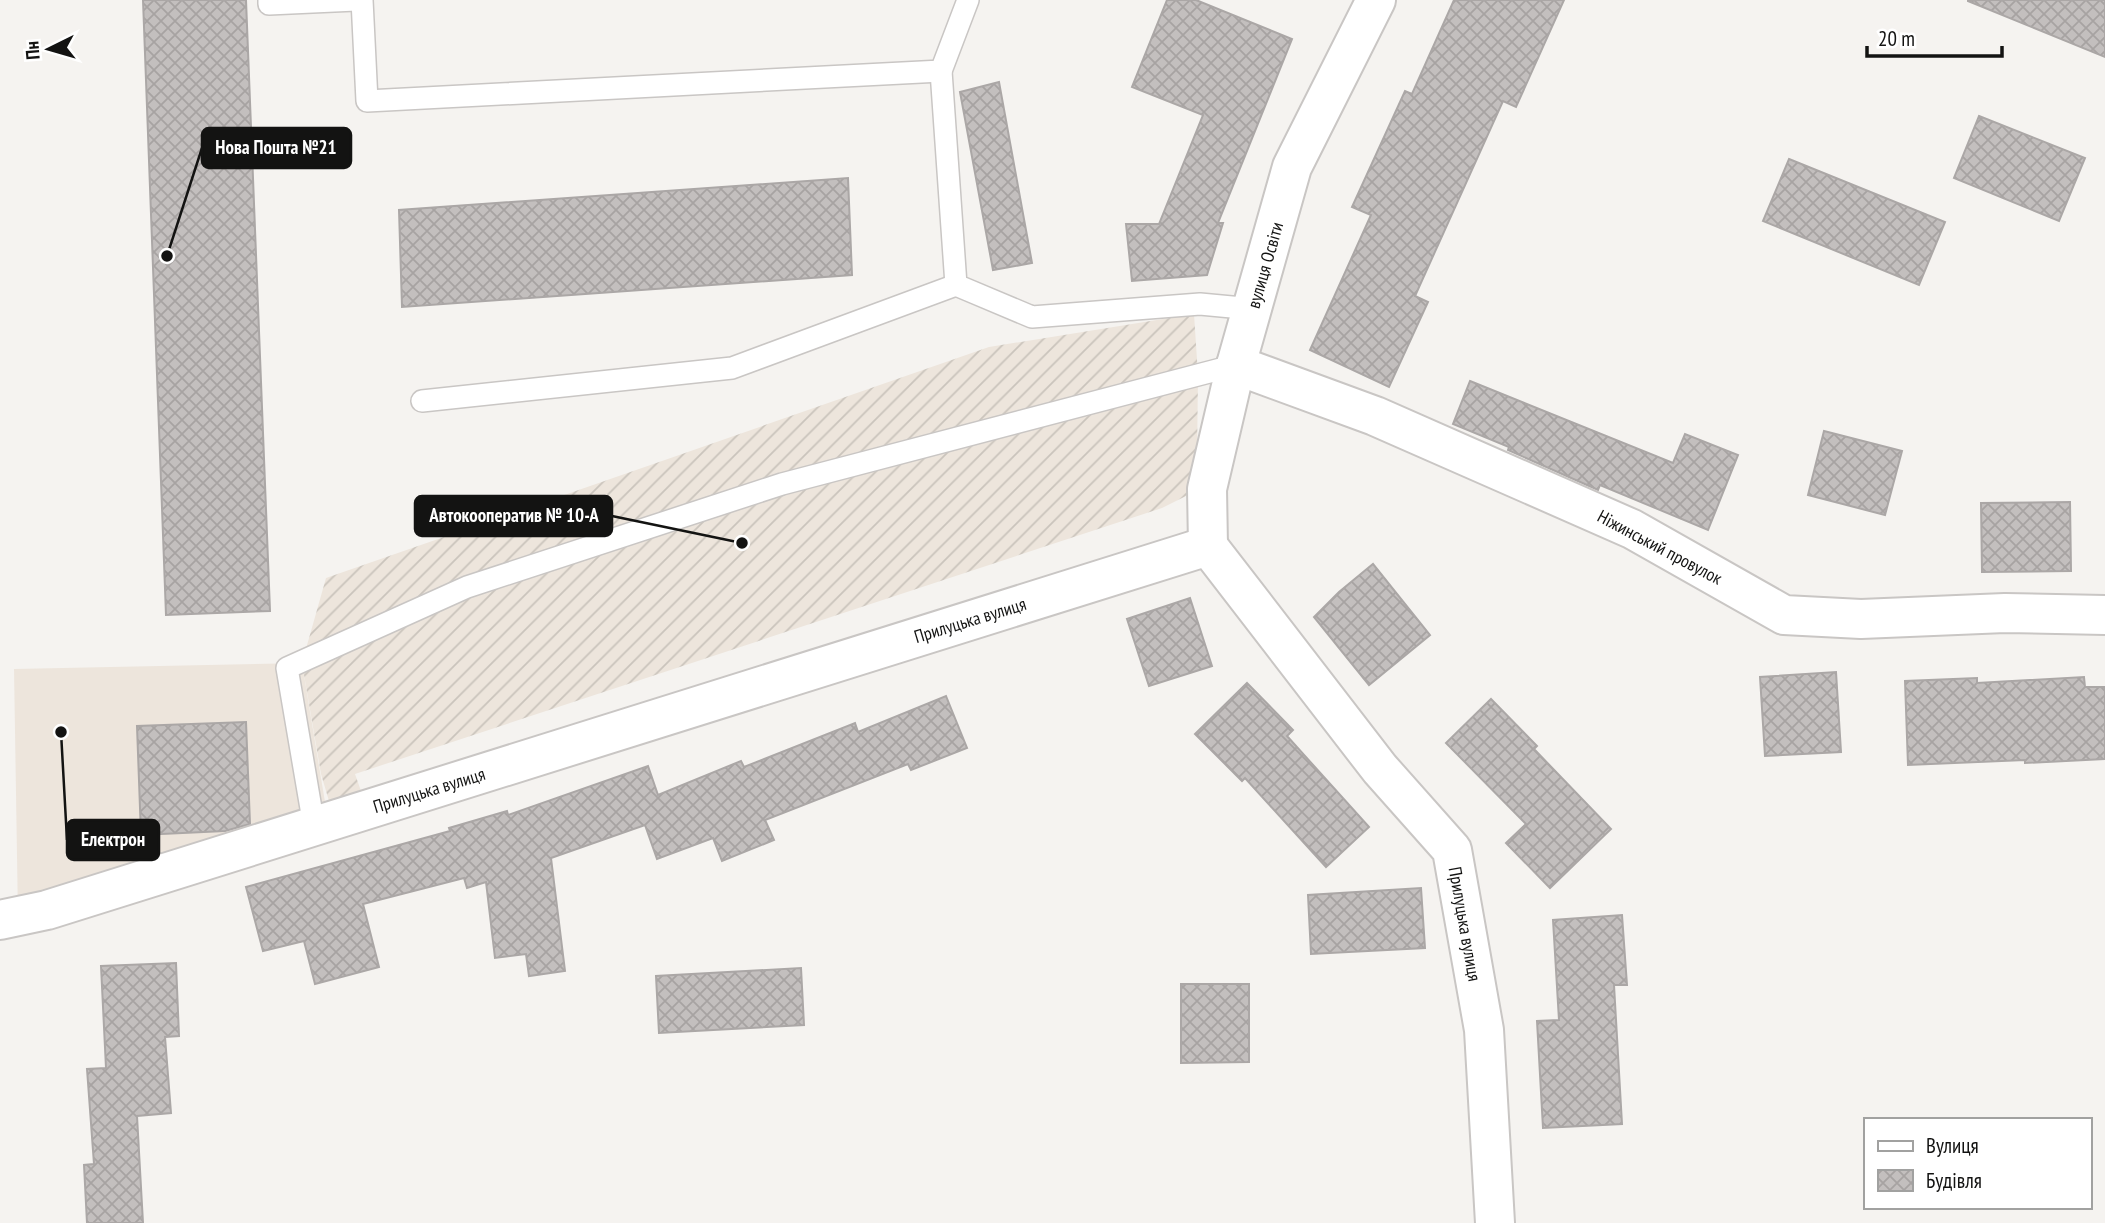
<svg xmlns="http://www.w3.org/2000/svg" width="2105" height="1223" font-family="'PT Sans Narrow',sans-serif">
<style>
.built{fill:#ede5dc}
.industrial{fill:url(#industrial-furrows)}
.building{fill:url(#building-cross-hatch);stroke:#aba7a6;stroke-width:2}
.lines{fill:none;stroke-linecap:round;stroke-linejoin:round}
.service-casing{stroke:#c9c6c4;stroke-width:24}
.minor-casing{stroke:#c9c6c4;stroke-width:42}
.service{stroke:#fff;stroke-width:21}
.minor{stroke:#fff;stroke-width:38}
.labels{text-anchor:middle;dominant-baseline:central;stroke-width:6;stroke-linejoin:round;paint-order:stroke}
.street-label{font-size:18px;fill:#131312;stroke:#fff}
.leader{fill:none;stroke:#131312;stroke-width:2.5}
.callout-dot{fill:#131312;stroke:#fff;stroke-width:2.5}
.callout{fill:#131312;stroke:#131312;stroke-width:2.5}
.callout-label{font-size:19px;text-anchor:middle;font-weight:bold;fill:#fff}
</style>
<defs>
<pattern id="industrial-furrows" width="10" height="10" patternUnits="userSpaceOnUse" patternTransform="scale(1.75)"><rect width="10" height="10" fill="#ede5dc"/><path d="M-1 1l2-2M0 10L10 0M9 11l2-2" fill="none" stroke="#cac4bc"/></pattern>
<pattern id="building-cross-hatch" width="8" height="8" patternUnits="userSpaceOnUse" patternTransform="scale(1.75)"><rect width="8" height="8" fill="#c3bfbe"/><path d="M0 0l8 8M0 8l8-8" fill="none" stroke="#a7a3a2"/></pattern>
</defs>
<rect width="100%" height="100%" fill="#f5f3f0"/>
<path class="built" d="M 302,663 L 326,808 L 18,918 L 14,669 Z"/>
<path class="industrial" d="M 1194,314 L 1198,375 L 1197,459 L 1190,494 L 1162,508 L 355,774 L 361,791 L 329,801 L 321,774 L 302,663 L 326,578 L 989,347 Z"/>
<g class="building">
<path d="M 143,0 L 246,0 L 270,611 L 166,615 Z"/>
<path d="M 1167,0 L 1196,0 L 1292,39 L 1218,223 L 1223,223 L 1207,275 L 1132,281 L 1126,224 L 1159,224 L 1203,115 L 1132,87 Z"/>
<path d="M 1454,0 L 1564,0 L 1516,107 L 1503,101 L 1415,296 L 1428,302 L 1389,387 L 1310,350 L 1371,215 L 1352,207 L 1405,91 L 1412,94 Z"/>
<path d="M 1968,0 L 2105,0 L 2105,57 L 1968,1 Z"/>
<path d="M 999,82 L 1032,263 L 993,270 L 960,92 Z"/>
<path d="M 1979,116 L 2085,158 L 2059,221 L 1954,178 Z"/>
<path d="M 1789,159 L 1945,222 L 1919,285 L 1763,221 Z"/>
<path d="M 848,178 L 852,275 L 402,307 L 399,210 Z"/>
<path d="M 1470,381 L 1673,463 L 1685,434 L 1738,455 L 1708,530 L 1600,485 L 1598,490 L 1587,485 L 1508,450 L 1509,447 L 1453,424 Z"/>
<path d="M 1824,431 L 1902,451 L 1885,515 L 1808,495 Z"/>
<path d="M 2070,502 L 2071,571 L 1982,572 L 1981,503 Z"/>
<path d="M 1373,564 L 1430,635 L 1369,685 L 1314,617 L 1339,592 Z"/>
<path d="M 1190,598 L 1212,666 L 1149,686 L 1127,619 Z"/>
<path d="M 1836,672 L 1841,752 L 1765,756 L 1760,677 Z"/>
<path d="M 2084,677 L 2085,687 L 2105,687 L 2105,759 L 2025,763 L 2025,760 L 1908,765 L 1905,681 L 1977,678 L 1977,683 Z"/>
<path d="M 1247,683 L 1293,730 L 1287,736 L 1369,827 L 1326,867 L 1245,778 L 1242,781 L 1195,734 Z"/>
<path d="M 946,696 L 967,748 L 911,770 L 908,764 L 765,820 L 774,840 L 722,861 L 713,838 L 657,859 L 645,825 L 551,858 L 565,971 L 529,976 L 526,954 L 495,958 L 486,882 L 467,888 L 464,878 L 363,904 L 379,967 L 315,984 L 304,941 L 263,951 L 246,887 L 450,831 L 449,828 L 507,811 L 508,815 L 648,766 L 658,795 L 741,761 L 744,767 L 855,723 L 858,732 Z"/>
<path d="M 1491,699 L 1537,746 L 1534,749 L 1611,829 L 1550,888 L 1506,843 L 1526,824 L 1446,743 Z"/>
<path d="M 246,722 L 250,824 L 225,831 L 141,835 L 137,726 Z"/>
<path d="M 1421,888 L 1425,948 L 1311,954 L 1308,895 Z"/>
<path d="M 1622,915 L 1627,985 L 1614,985 L 1622,1124 L 1543,1128 L 1537,1021 L 1559,1020 L 1553,920 Z"/>
<path d="M 176,963 L 179,1036 L 165,1037 L 171,1113 L 137,1116 L 143,1223 L 87,1223 L 84,1165 L 94,1164 L 87,1069 L 106,1068 L 101,966 Z"/>
<path d="M 801,968 L 804,1025 L 659,1033 L 656,976 Z"/>
<path d="M 1181,984 L 1249,984 L 1249,1062 L 1181,1063 Z"/>
</g>
<g class="lines">
<defs>
<g id="service">
<path d="M 269,0 L 269,4 L 356,0"/>
<path d="M 362,0 L 367,101 L 941,71 L 968,0"/>
<path d="M 941,71 L 956,285 L 1032,317 L 1200,304 L 1253,309"/>
<path d="M 422,401 L 732,368 L 956,285"/>
<path d="M 314,826 L 287,668 L 467,587 L 782,484 L 1236,365"/>
</g>
<g id="minor">
<path d="M 1236,365 L 1375,416 L 1632,529 L 1784,615 L 1861,619 L 2005,613 L 2105,615"/>
<path d="M 1208,546 L 1207,489 L 1236,365 L 1292,167 L 1376,0"/>
<path d="M 0,920 L 47,910 L 1208,546 L 1380,769 L 1452,850 L 1484,1030 L 1495,1223"/>
</g>
</defs>
<use href="#service" class="service-casing"/>
<use href="#minor" class="minor-casing"/>
<use href="#service" class="service"/>
<use href="#minor" class="minor"/>
</g>
<g class="labels">
<g class="street-label">
<text transform="translate(1265 265) rotate(-74)">вулиця Освіти</text>
<text transform="translate(1660 547) rotate(28)">Ніжинський провулок</text>
<text transform="translate(970 620) rotate(-17)">Прилуцька вулиця</text>
<text transform="translate(429 790) rotate(-17)">Прилуцька вулиця</text>
<text transform="translate(1465 924) rotate(80)">Прилуцька вулиця</text>
</g>
</g>
<path class="leader" d="M167 256L202 148M742 543L612 516M61 732L67 840"/>
<g class="callout-dot">
<circle cx="167" cy="256" r="7"/>
<circle cx="742" cy="543" r="7"/>
<circle cx="61" cy="732" r="7"/>
</g>
<g class="callout">
<rect x="202" y="128" width="149" height="40" rx="7"/>
<rect x="415" y="496" width="197" height="40" rx="7"/>
<rect x="67" y="820" width="92" height="40" rx="7"/>
</g>
<g class="callout-label">
<text x="276" y="154">Нова Пошта №21</text>
<text x="514" y="522">Автокооператив № 10-А</text>
<text x="113" y="846">Електрон</text>
</g>
<rect x="1864" y="1118" width="228" height="91" fill="#ffffff" stroke="#a1a1a0" stroke-width="2"/>
<rect x="1878" y="1141" width="35" height="10" fill="#ffffff" stroke="#a1a1a0" stroke-width="2"/>
<text x="1926" y="1153" font-size="21" fill="#131312">Вулиця</text>
<rect x="1878" y="1170" width="35" height="21" fill="url(#building-cross-hatch)" stroke="#a1a1a0" stroke-width="2"/>
<text x="1926" y="1188" font-size="21" fill="#131312">Будівля</text>
<g transform="translate(49 49) rotate(265)" stroke="#ffffff" stroke-width="5" paint-order="stroke">
<path d="M0-5L12 26L0 18L-12 26Z" fill="#131312"/>
<text y="-10" font-size="19" font-weight="bold" text-anchor="middle" fill="#131312">Пн</text>
</g>
<path d="M1867 46v10h135v-10" fill="none" stroke="#131312" stroke-width="3.5"/>
<text x="1878" y="46" font-size="21" fill="#131312" stroke="#ffffff" stroke-width="5" paint-order="stroke">20 m</text>
</svg>
